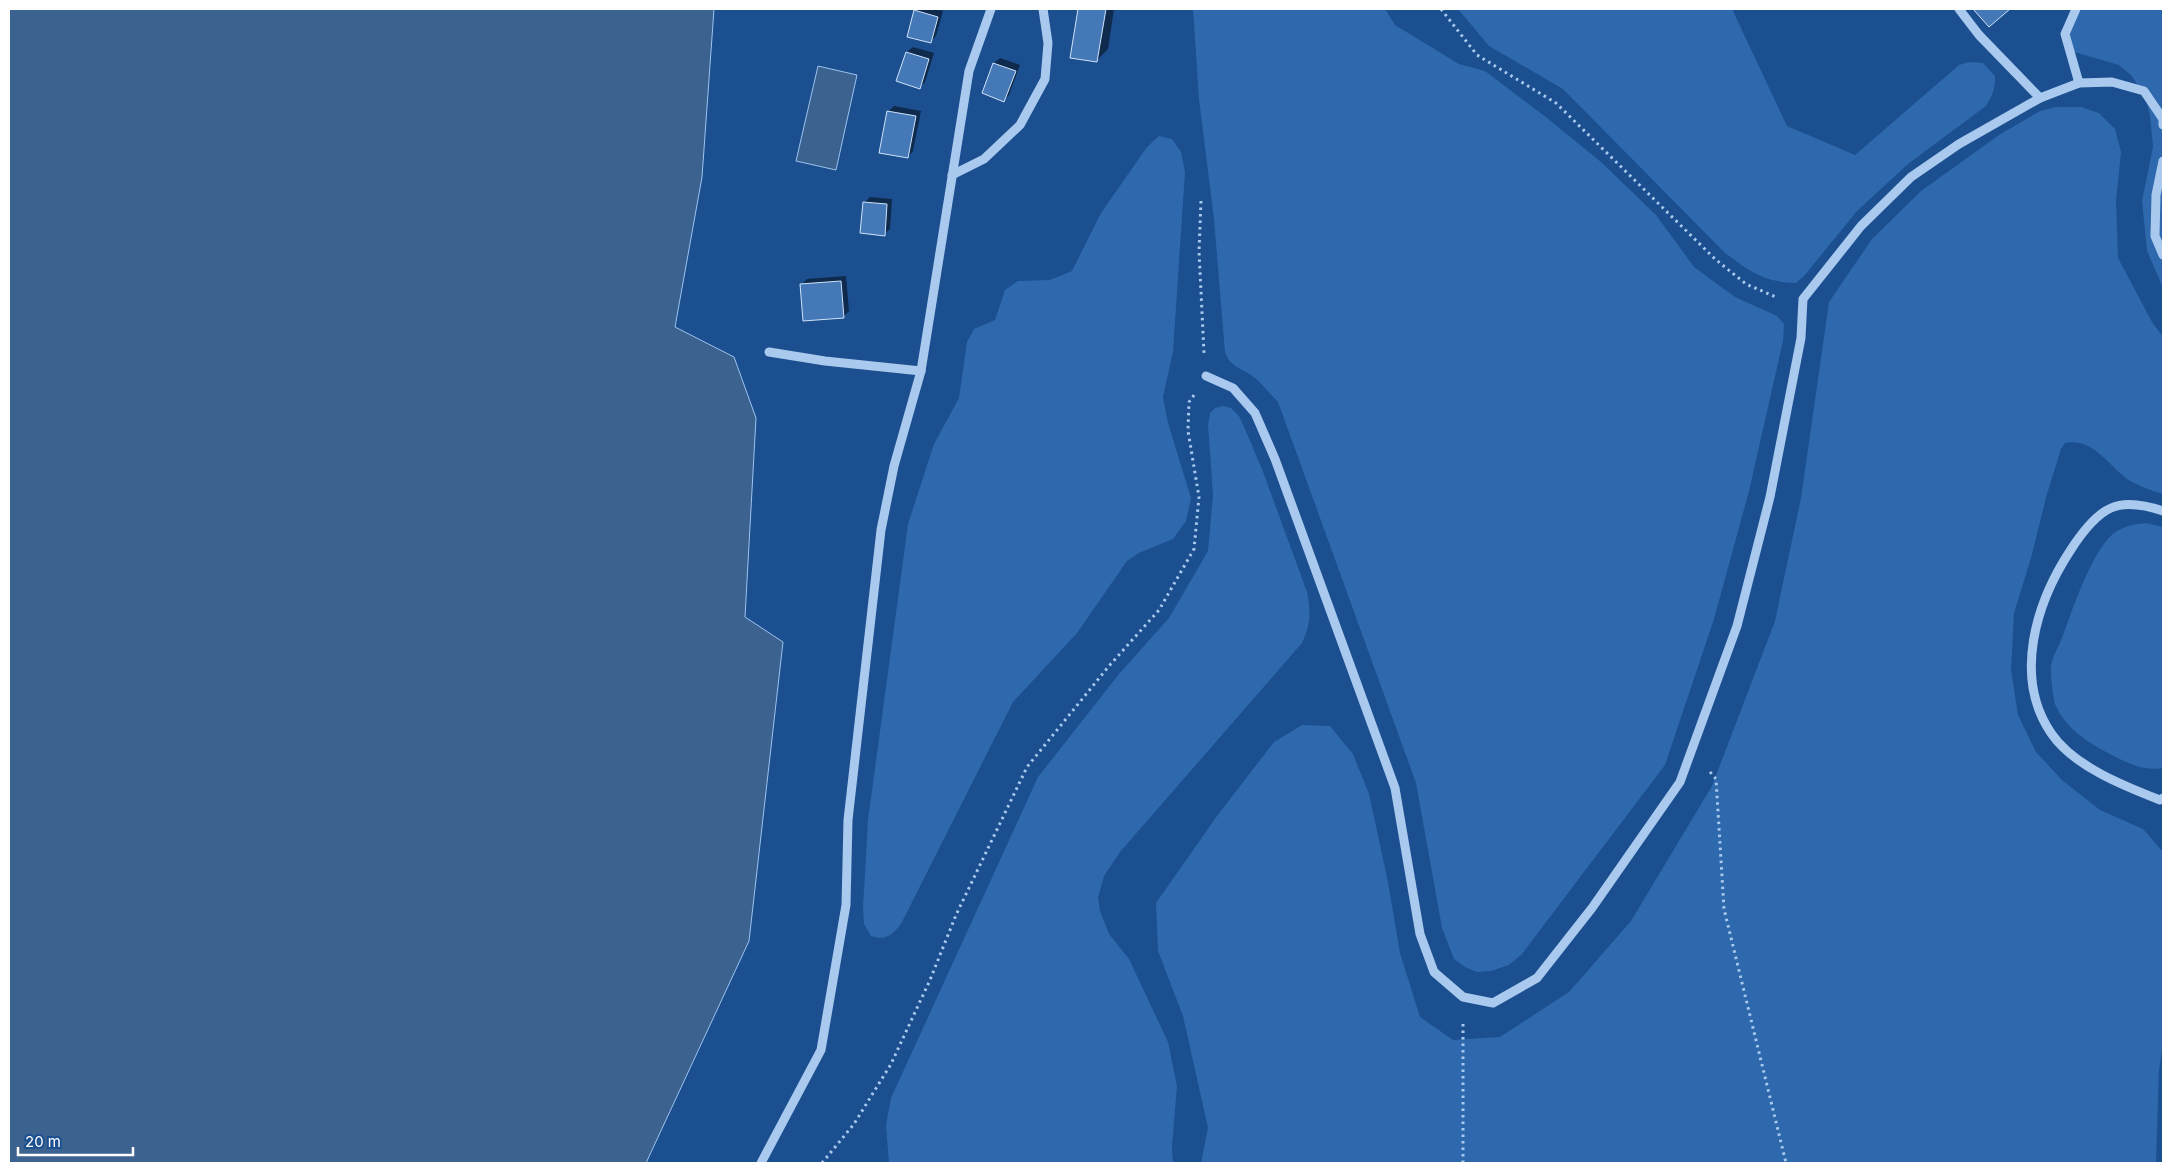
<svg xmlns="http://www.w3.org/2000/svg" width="2172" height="1172" font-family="Inter,sans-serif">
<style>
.green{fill:#2e69ad}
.water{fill:#3c6290;stroke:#9cc4f0}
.shadow{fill:#0007}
.building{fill:#4478b7;stroke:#cfe3fa}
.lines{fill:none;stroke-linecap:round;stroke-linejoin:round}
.path{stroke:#a9c9ee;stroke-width:3;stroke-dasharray:2.5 4;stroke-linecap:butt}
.minor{stroke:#a9c9ee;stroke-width:9}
</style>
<rect width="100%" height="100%" fill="#1b4f8f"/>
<g class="green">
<path d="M 1193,9 L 1385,9 L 1395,25 L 1459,64 L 1485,71 L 1547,118 L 1601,162 L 1656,215 L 1694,267 L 1735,297 L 1777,316 L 1784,324 L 1783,341 L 1749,491 L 1714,619 L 1665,765 L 1522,954 L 1509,965 L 1491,971 L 1477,972 L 1465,967 L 1454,959 L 1442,928 L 1416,783 L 1278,402 C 1270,394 1263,385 1255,378 C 1243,368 1230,368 1225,352 L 1214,219 L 1199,99 Z"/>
<path d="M 1458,9 L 1732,9 L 1787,126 L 1855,155 L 1959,65 L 1969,62 L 1983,63 L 1995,76 C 1995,89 1993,95 1986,106 L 1908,164 L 1857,211 L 1804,276 L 1796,283 C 1763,282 1751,272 1725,253 L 1563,89 L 1489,46 Z"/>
<path d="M 2080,9 L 2163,9 L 2163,288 L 2147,251 L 2142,201 L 2153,147 L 2150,115 L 2145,97 L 2131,75 L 2119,65 L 2074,52 L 2067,33 Z"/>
<path d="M 2056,107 L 2081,107 L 2099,113 L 2115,129 L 2121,152 L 2116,201 L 2118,258 L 2152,322 L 2163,337 L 2163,494 C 2150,490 2138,486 2127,479 C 2107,464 2093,438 2065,443 L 2061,449 L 2047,494 L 2031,558 L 2014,613 L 2011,670 L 2018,715 L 2036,752 L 2062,780 L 2100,810 L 2143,829 L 2163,852 L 2163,1042 L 2159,1071 L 2156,1163 L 1201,1163 L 1208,1128 L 1183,1016 L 1158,951 L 1156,903 L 1217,816 L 1274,742 L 1302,725 L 1330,726 L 1353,754 L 1369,794 L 1388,882 L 1400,953 L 1420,1017 L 1453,1040 L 1500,1037 L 1569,992 L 1631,921 L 1712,786 L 1775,621 L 1801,498 L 1829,302 L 1872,239 L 1921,191 L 1999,135 L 2040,111 Z"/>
<path d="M 1159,136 L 1172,139 L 1181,152 L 1185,172 L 1173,352 L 1163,397 L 1168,423 L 1191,498 L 1186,521 L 1173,539 L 1139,553 L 1127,561 L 1077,633 L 1013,702 L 901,924 C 892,935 886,941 871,936 L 864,924 L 863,907 L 868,820 L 908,524 L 934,444 L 959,398 L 967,342 L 974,329 L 995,320 L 1005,290 L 1018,281 L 1050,280 L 1072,271 L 1101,213 L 1147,147 Z"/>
<path d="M 1223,406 L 1231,408 L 1239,416 L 1245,429 L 1262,469 L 1307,592 C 1311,613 1311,623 1302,643 L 1120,852 L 1104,876 L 1098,898 L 1100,911 L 1109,934 L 1129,959 L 1168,1042 L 1177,1086 L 1172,1147 L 1173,1163 L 889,1163 L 886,1125 L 891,1098 L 1038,777 L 1119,674 L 1169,618 L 1208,551 L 1213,495 L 1208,425 L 1210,413 L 1215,408 Z"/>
<path d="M 2146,523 L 2163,527 L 2163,768 C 2143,772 2123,761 2106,752 C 2084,740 2065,727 2055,704 C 2053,697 2050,673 2051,666 C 2052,657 2059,646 2062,638 C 2072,611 2092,550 2114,533 C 2124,526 2135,524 2146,523 Z"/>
</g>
<g class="water">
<path d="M 9,9 L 714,9 L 702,177 L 675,327 L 734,357 L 756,418 L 745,617 L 783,642 L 749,941 L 646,1163 L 9,1163 Z"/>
<path d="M 818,66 L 857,75 L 836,170 L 796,161 Z"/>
</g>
<g class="shadow">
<path d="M 917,9 L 933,9 L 943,11 L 936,36 L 930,42 L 915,11 Z"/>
<path d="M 1079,9 L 1114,9 L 1108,49 L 1096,61 L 1071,57 Z"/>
<path d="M 913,47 L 934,53 L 925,82 L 919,88 L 898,81 L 907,52 Z"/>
<path d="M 1000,58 L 1020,65 L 1009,95 L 1004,100 L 983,92 L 994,63 Z"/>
<path d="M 894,106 L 921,111 L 913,151 L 908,157 L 888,112 Z"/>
<path d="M 870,197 L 892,199 L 890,229 L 884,234 L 864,203 Z"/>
<path d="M 846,276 L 849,311 L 843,317 L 801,285 L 807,279 Z"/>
</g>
<g class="building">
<path d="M 1078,9 L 1106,9 L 1097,62 L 1070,58 Z"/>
<path d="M 1973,9 L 2010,9 L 1989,27 Z"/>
<path d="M 914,10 L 938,17 L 931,43 L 907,37 Z"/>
<path d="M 906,52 L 929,59 L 920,89 L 896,81 Z"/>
<path d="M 993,63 L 1016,71 L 1004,102 L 982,93 Z"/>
<path d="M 887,111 L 916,116 L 908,158 L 879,153 Z"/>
<path d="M 863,202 L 887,204 L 885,236 L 860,233 Z"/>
<path d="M 841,281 L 844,318 L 803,321 L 800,284 Z"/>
</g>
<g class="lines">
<g class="path">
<path d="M 1441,9 L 1477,55 L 1556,103 L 1715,259 L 1746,284 L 1778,298"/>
<path d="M 1201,201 L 1199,251 L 1204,353"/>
<path d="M 1710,772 L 1716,779 L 1724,909 L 1786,1163"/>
<path d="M 822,1163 L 854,1124 L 891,1064 L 930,980 L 956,915 L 1027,767 L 1109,666 L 1159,610 L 1194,549 L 1199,497 L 1188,431 L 1189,402 L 1194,395"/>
<path d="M 1463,1163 L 1463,1023"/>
</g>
<g class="minor">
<path d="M 1959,9 L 1979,35 L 2040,98"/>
<path d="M 2076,9 L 2065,34 L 2079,83"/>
<path d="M 2163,161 L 2156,195 L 2155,236 L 2163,255"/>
<path d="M 952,175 L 984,159 L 1020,125 L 1045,79 L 1048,43 L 1043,9"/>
<path d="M 769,352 L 825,361 L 921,371"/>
<path d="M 1206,376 L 1233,388 L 1255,413 L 1275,459 L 1395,788 L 1420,934 L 1434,972 L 1463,997 L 1493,1003 L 1537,978 L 1592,908 L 1680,782 L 1737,626 L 1770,497 L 1801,338 L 1803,299 L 1861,226 L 1911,177 L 1959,144 L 2040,98 L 2079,83 L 2112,82 L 2144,91 L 2163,119 L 2163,125"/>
<path d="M 2163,511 C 2148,506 2127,501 2111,508 C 2095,515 2079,537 2070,551 C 2036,603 2013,677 2051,733 C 2073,766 2124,786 2160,800 L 2163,798"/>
<path d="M 761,1163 L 821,1050 L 846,905 L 848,820 L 881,530 L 894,466 L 921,371 L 969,71 L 991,9"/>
</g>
</g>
<rect width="2172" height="1172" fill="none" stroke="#ffffff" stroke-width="20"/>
<path d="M18 1147v8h115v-8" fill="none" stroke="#ffffff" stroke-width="2.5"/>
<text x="25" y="1147" font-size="15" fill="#ffffff" stroke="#1b4f8f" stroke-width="4" paint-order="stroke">20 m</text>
</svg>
